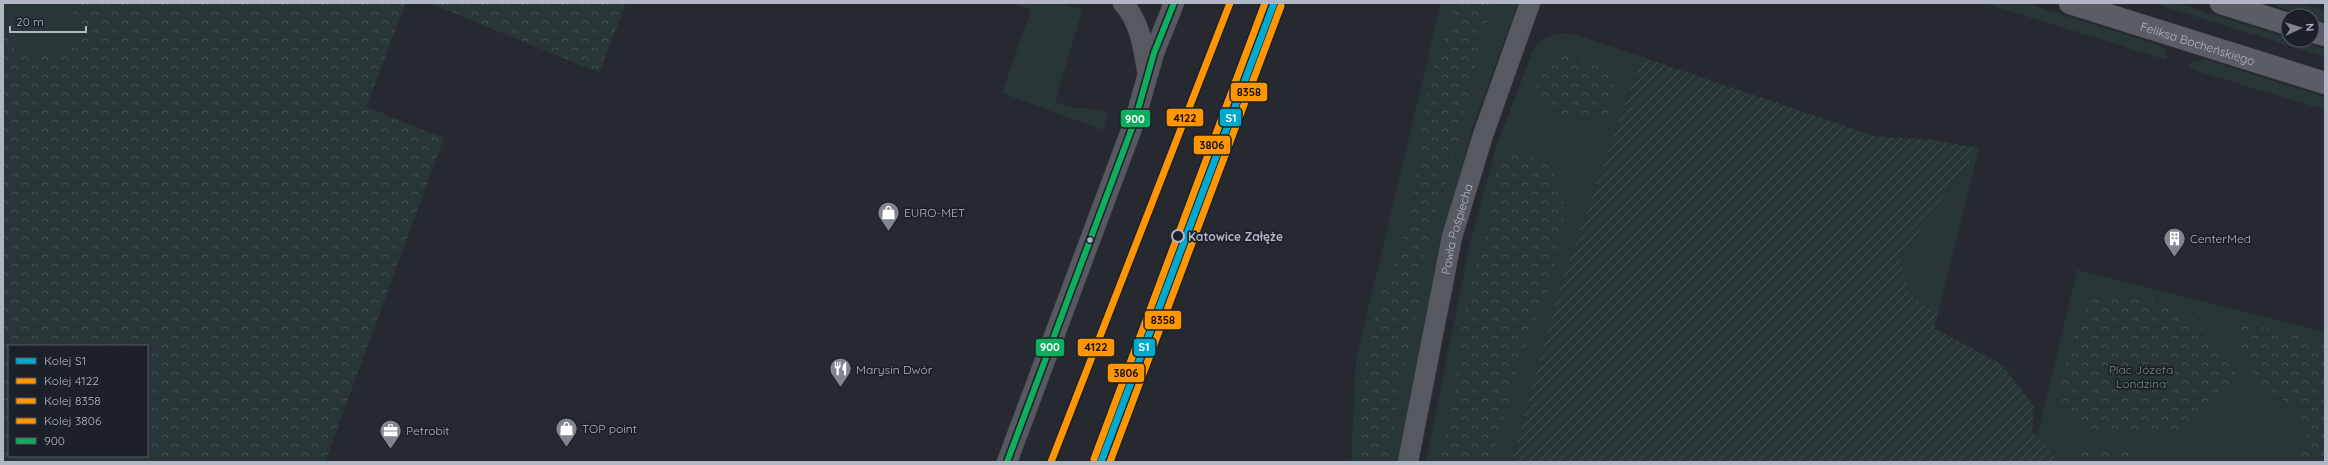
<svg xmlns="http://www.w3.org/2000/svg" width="2328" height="465" font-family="Quicksand,sans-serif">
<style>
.green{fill:#283638}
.forest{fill:url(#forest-crowns);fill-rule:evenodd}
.garden{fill:url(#garden-furrows)}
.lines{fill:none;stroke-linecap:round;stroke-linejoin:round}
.street-casing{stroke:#424449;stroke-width:21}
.secondary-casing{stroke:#424449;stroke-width:23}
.street{stroke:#56595f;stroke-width:20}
.secondary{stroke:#5a5d64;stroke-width:22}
.bus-1-casing{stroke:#1b202a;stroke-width:9}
.bus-1{stroke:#0daf5c;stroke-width:6}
.rail-1-casing{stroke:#1b202a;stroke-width:10}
.rail-2-casing{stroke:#1b202a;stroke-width:10}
.rail-3-casing{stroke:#1b202a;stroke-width:10}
.rail-4-casing{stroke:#1b202a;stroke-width:10}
.rail-1{stroke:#00a9ce;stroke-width:7}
.rail-2{stroke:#ff9500;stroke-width:7}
.rail-3{stroke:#ff9500;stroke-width:7}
.rail-4{stroke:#ff9500;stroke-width:7}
.stop-dot{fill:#1b202a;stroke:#b0b6c2;stroke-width:2}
.bus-dot{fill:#b0b6c2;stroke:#1b202a;stroke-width:1.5}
.labels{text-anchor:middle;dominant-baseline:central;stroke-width:3.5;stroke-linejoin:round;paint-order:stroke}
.street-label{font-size:12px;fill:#b0b6c2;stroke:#1b202a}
.poi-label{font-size:12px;fill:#b0b6c2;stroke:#1b202a;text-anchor:start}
.stop-label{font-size:12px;font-weight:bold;fill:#b0b6c2;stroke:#1b202a;text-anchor:start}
.park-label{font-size:12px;fill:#6b8f75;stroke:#1b202a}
.line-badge{stroke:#1b202a;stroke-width:1.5}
.badge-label{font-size:11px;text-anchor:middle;font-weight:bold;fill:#fff}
.pale-badge-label{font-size:11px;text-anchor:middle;font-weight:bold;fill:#111}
</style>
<defs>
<pattern id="forest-crowns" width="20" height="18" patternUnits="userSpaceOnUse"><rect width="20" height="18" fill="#283638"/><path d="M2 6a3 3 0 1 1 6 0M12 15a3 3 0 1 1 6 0" fill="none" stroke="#455153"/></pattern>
<pattern id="garden-furrows" width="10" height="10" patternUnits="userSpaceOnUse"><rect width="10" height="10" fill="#283638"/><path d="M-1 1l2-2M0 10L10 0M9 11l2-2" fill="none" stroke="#455153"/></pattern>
</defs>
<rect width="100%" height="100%" fill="#262a30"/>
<g class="green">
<path d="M 3,3 L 69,3 L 80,30 L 67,47 L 40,57 L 15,48 L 3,35 Z"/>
<path d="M 1012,3 L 1063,3 L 1082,10 L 1055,102 C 1072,111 1090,106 1108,112 L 1103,130 L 1002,93 L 1031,10 Z"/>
<path d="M 1441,3 L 1518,3 L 1473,126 L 1443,238 L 1397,462 L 1351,462 L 1356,360 Z"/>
<path d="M 1984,3 L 2025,3 L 2159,45 L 2164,49 L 2167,60 Z"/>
<path d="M 2153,3 L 2177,3 L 2288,38 L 2288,40 L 2295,40 L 2325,49 L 2325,57 Z"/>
<path d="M 2266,3 L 2301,3 L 2325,11 L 2325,22 Z"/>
<path d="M 1563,33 L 1574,34 L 1642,57 L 1559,289 L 1512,462 L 1426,462 L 1471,239 L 1496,147 L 1534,48 C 1543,38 1550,35 1563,33 Z"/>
<path d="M 2204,59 L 2325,97 L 2325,110 L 2188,68 L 2192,62 Z"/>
<path d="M 1979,148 L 1938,314 L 1910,295 L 1900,258 Z"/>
<path d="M 2077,270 L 2325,332 L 2325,462 L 2060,462 L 2037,438 Z"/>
</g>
<g class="forest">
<path d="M 69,3 L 406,3 L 366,107 L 444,138 L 325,462 L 3,462 L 3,35 L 15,49 L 40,57 L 67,47 L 80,30 ZM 9,346 L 147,346 L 147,456 L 9,456 Z"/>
<path d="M 430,3 L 626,3 L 599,73 Z"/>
<path d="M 1457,3 L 1495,3 L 1484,29 L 1457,143 L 1424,256 L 1418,304 L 1387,462 L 1362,462 L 1361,403 L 1372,328 L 1379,299 L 1390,277 L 1411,214 L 1428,88 L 1435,62 Z"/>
<path d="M 1558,55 C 1582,56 1618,62 1614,93 C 1613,105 1611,109 1604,118 C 1570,120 1561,120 1537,95 C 1537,72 1536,65 1558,55 Z"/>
<path d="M 1519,152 C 1610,170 1537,315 1519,366 C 1508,397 1501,430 1491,462 L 1440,462 L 1455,389 L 1462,328 L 1469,289 L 1491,218 L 1492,188 L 1496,174 L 1501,158 L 1507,153 Z"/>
<path d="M 2117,294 L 2134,295 L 2185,312 L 2200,325 L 2228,359 L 2235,370 L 2237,379 L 2232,391 L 2212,405 L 2197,423 L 2186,429 L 2164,432 L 2080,428 L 2071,423 L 2058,406 C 2061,381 2073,314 2094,300 C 2101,295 2109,295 2117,294 Z"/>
<path d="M 2253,323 L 2267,328 L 2294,331 L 2325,342 L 2325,462 L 2295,462 L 2308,433 L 2298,409 L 2266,389 L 2255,376 L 2241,351 L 2237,331 L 2242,324 Z"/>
<path d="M 2104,447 L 2136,452 L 2158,462 L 2079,462 L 2078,455 L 2080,449 Z"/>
</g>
<path class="garden" d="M 1642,57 L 1874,136 L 1934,140 L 1979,148 L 1900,258 L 1910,295 L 1938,314 L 1934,328 L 2001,364 L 2034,406 L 2032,431 L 2060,462 L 1512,462 L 1559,289 Z"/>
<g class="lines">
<defs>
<g id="street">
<path d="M 1123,3 C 1140,22 1143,46 1147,70"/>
<path d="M 1007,462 L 1135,120 L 1154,53 L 1174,3"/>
<path id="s1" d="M 1408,462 L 1452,237 L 1483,135 L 1530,3"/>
</g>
<g id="secondary">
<path id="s2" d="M 2070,3 L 2325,83"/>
<path d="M 2221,3 L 2288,24"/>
<path d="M 2312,31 L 2325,35"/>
</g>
</defs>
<use href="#street" class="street-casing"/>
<use href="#secondary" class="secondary-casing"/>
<use href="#street" class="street"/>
<use href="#secondary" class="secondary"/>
<defs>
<path id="bus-1" d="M 1007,462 L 1135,120 L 1154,53 L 1174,3"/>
</defs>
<use href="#bus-1" class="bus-1-casing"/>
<use href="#bus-1" class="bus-1"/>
<defs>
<path id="rail-1" d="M 1101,462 L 1274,3"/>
<path id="rail-2" d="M 1051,462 L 1230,3"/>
<path id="rail-3" d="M 1110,462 L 1281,6"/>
<path id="rail-4" d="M 1094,459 L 1265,3"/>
</defs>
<use href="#rail-1" class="rail-1-casing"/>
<use href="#rail-2" class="rail-2-casing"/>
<use href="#rail-3" class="rail-3-casing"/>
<use href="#rail-4" class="rail-4-casing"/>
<use href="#rail-1" class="rail-1"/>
<use href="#rail-2" class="rail-2"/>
<use href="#rail-3" class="rail-3"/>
<use href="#rail-4" class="rail-4"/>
</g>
<defs>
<symbol id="shop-pin" viewBox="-11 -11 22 30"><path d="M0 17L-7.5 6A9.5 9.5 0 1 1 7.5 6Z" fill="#80858f" stroke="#1b202a"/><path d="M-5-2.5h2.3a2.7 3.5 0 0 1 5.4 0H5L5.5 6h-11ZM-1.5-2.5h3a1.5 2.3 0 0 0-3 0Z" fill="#fff"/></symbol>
<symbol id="building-pin" viewBox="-11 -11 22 30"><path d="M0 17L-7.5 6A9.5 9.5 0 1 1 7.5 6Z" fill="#80858f" stroke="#1b202a"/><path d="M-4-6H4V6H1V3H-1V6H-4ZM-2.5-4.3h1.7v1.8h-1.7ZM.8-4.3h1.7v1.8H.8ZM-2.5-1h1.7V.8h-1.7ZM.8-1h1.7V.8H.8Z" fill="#fff"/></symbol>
<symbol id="restaurant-pin" viewBox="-11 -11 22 30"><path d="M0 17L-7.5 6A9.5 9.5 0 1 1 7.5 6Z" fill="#80858f" stroke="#1b202a"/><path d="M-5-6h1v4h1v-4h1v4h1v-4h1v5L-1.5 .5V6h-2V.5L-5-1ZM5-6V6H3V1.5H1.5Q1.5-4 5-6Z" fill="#fff"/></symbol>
<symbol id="office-pin" viewBox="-11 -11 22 30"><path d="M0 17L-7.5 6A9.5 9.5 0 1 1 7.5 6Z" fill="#80858f" stroke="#1b202a"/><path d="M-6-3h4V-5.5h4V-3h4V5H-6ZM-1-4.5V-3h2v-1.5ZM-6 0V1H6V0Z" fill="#fff"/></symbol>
</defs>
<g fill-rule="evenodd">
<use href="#shop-pin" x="876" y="200" width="25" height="34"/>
<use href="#building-pin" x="2162" y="226" width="25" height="34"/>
<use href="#restaurant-pin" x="828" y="356" width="25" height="34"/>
<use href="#shop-pin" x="554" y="416" width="25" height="34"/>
<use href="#office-pin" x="378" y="418" width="25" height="34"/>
</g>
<circle class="stop-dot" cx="1178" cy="236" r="6"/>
<circle class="bus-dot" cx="1090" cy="240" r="3.5"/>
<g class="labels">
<g class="street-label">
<text stroke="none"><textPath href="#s2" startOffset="134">Feliksa Bocheńskiego</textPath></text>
<text stroke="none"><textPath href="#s1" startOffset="238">Pawła Pośpiecha</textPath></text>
</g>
<g class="poi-label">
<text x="904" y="212">EURO-MET</text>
<text x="2190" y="238">CenterMed</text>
<text x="856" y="369">Marysin Dwór</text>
<text x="582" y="428">TOP point</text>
<text x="406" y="430">Petrobit</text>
</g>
<g class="stop-label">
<text x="1188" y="236">Katowice Załęże</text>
</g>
<g class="park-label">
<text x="2141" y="369">Plac Józefa<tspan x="2141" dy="14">Londzina</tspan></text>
</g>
</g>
<g class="line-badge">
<rect x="1230" y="82" width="38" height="20" rx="4" fill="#ff9500"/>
<rect x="1166" y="108" width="38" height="19" rx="4" fill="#ff9500"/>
<rect x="1219" y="108" width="23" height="19" rx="4" fill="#00a9ce"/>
<rect x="1120" y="109" width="31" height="19" rx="4" fill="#0daf5c"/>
<rect x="1193" y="135" width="38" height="20" rx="4" fill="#ff9500"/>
<rect x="1144" y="310" width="38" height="20" rx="4" fill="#ff9500"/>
<rect x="1077" y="338" width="38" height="19" rx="4" fill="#ff9500"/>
<rect x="1133" y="338" width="23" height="19" rx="4" fill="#00a9ce"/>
<rect x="1035" y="338" width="30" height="19" rx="4" fill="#0daf5c"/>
<rect x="1107" y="363" width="38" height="20" rx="4" fill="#ff9500"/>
</g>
<g class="badge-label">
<text x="1231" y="122">S1</text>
<text x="1135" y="123">900</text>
<text x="1144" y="351">S1</text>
<text x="1050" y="351">900</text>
</g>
<g class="pale-badge-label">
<text x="1249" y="96">8358</text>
<text x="1185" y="122">4122</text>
<text x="1212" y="149">3806</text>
<text x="1163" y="324">8358</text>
<text x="1096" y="351">4122</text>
<text x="1126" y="377">3806</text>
</g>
<rect width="2328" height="465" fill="none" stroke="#b0b6c2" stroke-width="8"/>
<rect x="8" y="345" width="140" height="112" fill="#1b202a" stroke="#575c67"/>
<rect x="16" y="358" width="20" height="6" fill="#00a9ce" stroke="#575c67"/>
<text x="44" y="365" font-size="12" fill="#b0b6c2">Kolej S1</text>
<rect x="16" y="378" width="20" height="6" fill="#ff9500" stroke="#575c67"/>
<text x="44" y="385" font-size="12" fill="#b0b6c2">Kolej 4122</text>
<rect x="16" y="398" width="20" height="6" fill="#ff9500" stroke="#575c67"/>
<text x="44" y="405" font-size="12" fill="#b0b6c2">Kolej 8358</text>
<rect x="16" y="418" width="20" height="6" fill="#ff9500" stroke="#575c67"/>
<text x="44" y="425" font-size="12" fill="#b0b6c2">Kolej 3806</text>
<rect x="16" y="438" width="20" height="6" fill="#0daf5c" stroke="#575c67"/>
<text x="44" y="445" font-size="12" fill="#b0b6c2">900</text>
<g transform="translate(2300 28) rotate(86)"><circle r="19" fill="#1b202a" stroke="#575c67"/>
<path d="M0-3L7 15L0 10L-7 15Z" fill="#80858f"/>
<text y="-6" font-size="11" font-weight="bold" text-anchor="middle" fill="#b0b6c2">N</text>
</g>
<path d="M10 26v6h76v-6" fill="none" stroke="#b0b6c2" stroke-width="2"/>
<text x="16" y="26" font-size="12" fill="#b0b6c2" stroke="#1b202a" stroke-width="3" paint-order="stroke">20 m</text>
</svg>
